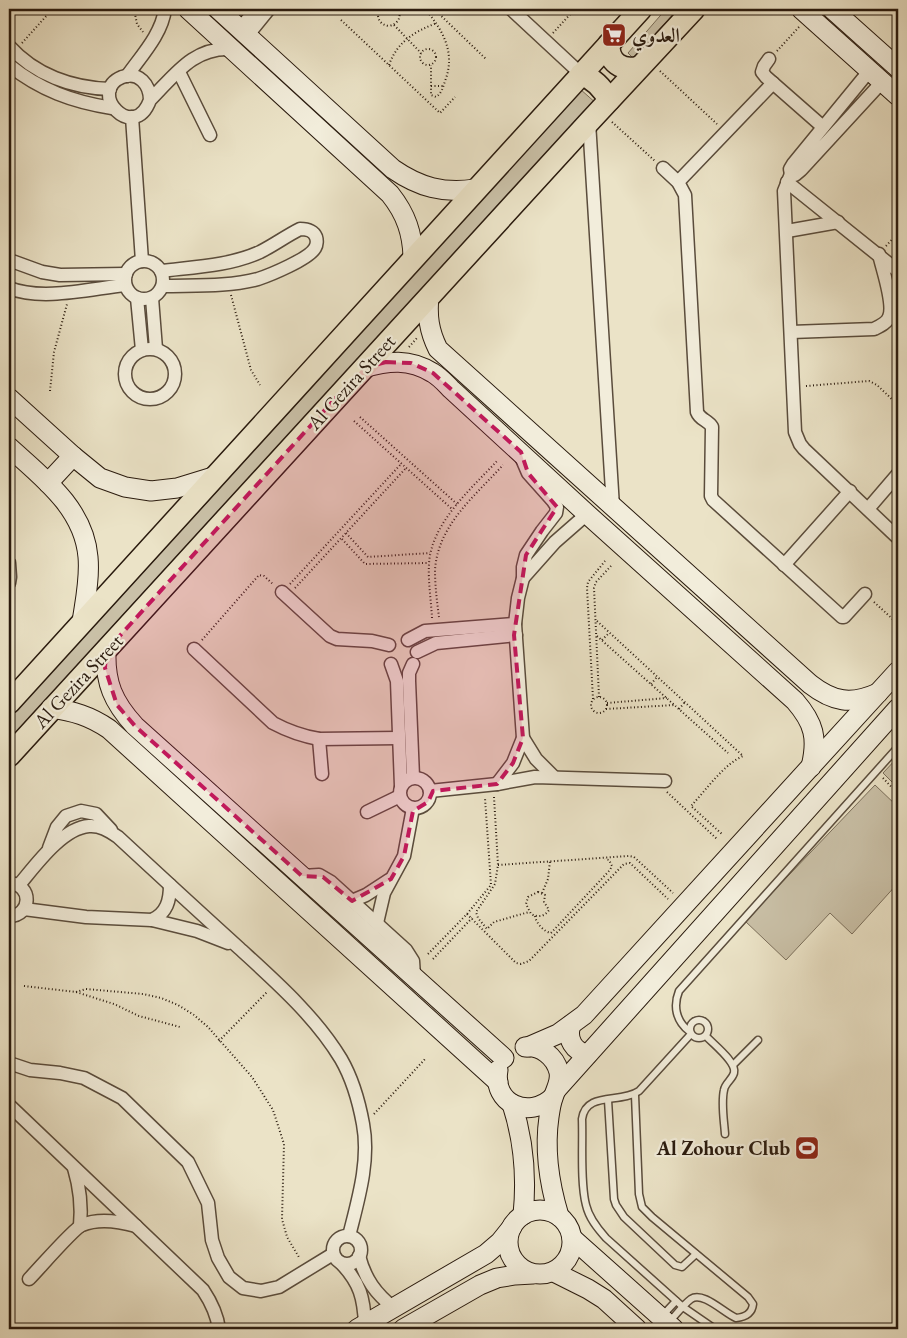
<svg xmlns="http://www.w3.org/2000/svg" width="907" height="1338" font-family="'EB Garamond',Amiri,serif">
<style>
.green{fill:#cac1a8;stroke:#7a6e5b}
.lines{fill:none;stroke-linecap:round;stroke-linejoin:round}
.lane-casing{stroke:#5a4c3c;stroke-width:9}
.street-casing{stroke:#5a4c3c;stroke-width:15}
.secondary-casing{stroke:#291a0e;stroke-width:21}
.primary-casing{stroke:#291a0e;stroke-width:24}
.path{stroke:#291a0e;stroke-width:2;stroke-dasharray:1 2.5;stroke-linecap:butt}
.lane{stroke:#f2eddb;stroke-width:6}
.street{stroke:#f2eddb;stroke-width:12}
.secondary{stroke:#f2eddb;stroke-width:19}
.primary{stroke:#ebe3c7;stroke-width:21}
.marked{fill:#c2185b;fill-opacity:0.2;stroke:#c2185b;stroke-width:4;stroke-dasharray:10 6;stroke-linejoin:round}
.labels{text-anchor:middle;dominant-baseline:central;stroke-width:4.5;stroke-linejoin:round;paint-order:stroke}
.poi-label{font-size:20px;font-weight:bold;fill:#291a0e;stroke:#f2eddb;text-anchor:start}
.street-label{font-size:20px;fill:#291a0e;stroke:#f2eddb}
</style>
<rect width="100%" height="100%" fill="#ebe3c7"/>
<filter id="stains"><feTurbulence type="fractalNoise" baseFrequency=".004" numOctaves="4"/><feColorMatrix values="0 0 0 0 .2 0 0 0 0 .09 0 0 0 0 .02 0 0 0 .5 -.17"/></filter>
<radialGradient id="worn" r=".72"><stop offset=".6" stop-color="#630" stop-opacity="0"/><stop offset="1" stop-color="#630" stop-opacity=".3"/></radialGradient>
<g class="green">
<path d="M 666,9 L 678,9 L 633,58 L 628,53 Z"/>
<path d="M 580,89 L 597,104 L 9,743 L 9,719 L 306,394 Z"/>
<path d="M 898,757 L 898,788 L 883,773 Z"/>
<path d="M 875,785 L 898,807 L 898,883 L 852,934 L 830,913 L 786,960 L 745,921 Z"/>
</g>
<g class="lines">
<defs>
<g id="lane">
<circle cx="699" cy="1029" r="9"/>
<path d="M 689,1031 C 676,1021 673,1006 679,991 L 898,747"/>
<path d="M 691,1034 L 639,1091 C 620,1104 586,1091 582,1119 C 583,1143 580,1182 586,1205 C 589,1218 597,1228 606,1238 L 683,1307 L 715,1329"/>
<path d="M 706,1036 C 713,1044 737,1062 734,1073 C 732,1080 725,1083 724,1090 C 721,1103 724,1120 725,1134"/>
<path d="M 733,1065 L 758,1040"/>
<path d="M 635,1095 L 639,1194 L 642,1207 L 652,1217 L 748,1297 L 753,1304 C 752,1314 745,1317 736,1318 C 724,1313 703,1291 691,1299 C 683,1305 676,1315 669,1322"/>
<path d="M 608,1100 L 614,1199 L 616,1205 L 624,1217 L 675,1265 L 682,1267 L 696,1254"/>
<path d="M 662,1316 L 676,1301"/>
</g>
<g id="street">
<path d="M 511,9 L 581,74"/>
<path d="M 239,29 L 257,9"/>
<path d="M 247,36 L 269,9"/>
<path d="M 9,46 C 35,75 72,88 110,89"/>
<path d="M 769,59 L 764,66 L 762,72 L 766,77 L 823,127"/>
<path d="M 9,65 C 40,90 73,102 112,108"/>
<path d="M 870,70 L 793,164 L 790,169 L 791,174 L 795,175 L 801,170 L 882,82"/>
<path d="M 179,72 L 210,135"/>
<path d="M 127,76 C 141,56 162,34 165,9"/>
<path d="M 150,100 C 150,85 139,71 122,77 C 86,92 134,144 150,100 C 175,75 193,47 231,49"/>
<path d="M 132,117 L 142,261"/>
<path d="M 589,122 L 613,507"/>
<path d="M 663,168 L 678,182 L 685,195 L 697,412 C 700,420 708,420 712,427 L 711,496 L 713,500 L 842,617 L 844,617 L 865,594"/>
<path d="M 791,174 L 784,191 L 795,432 L 800,444 L 804,449 L 898,538"/>
<path d="M 678,182 L 773,83"/>
<path d="M 787,182 L 898,271"/>
<path d="M 787,231 L 838,222"/>
<path d="M 9,260 L 42,272 L 60,275 L 126,274"/>
<circle cx="144" cy="280" r="19"/>
<path d="M 161,271 C 194,267 229,266 260,252 C 274,245 286,236 300,229 C 307,229 313,230 316,237 C 317,240 317,245 315,248 C 309,259 270,275 258,279 C 228,287 194,285 163,286"/>
<path d="M 9,288 C 42,301 89,289 125,285"/>
<path d="M 137,298 L 142,350"/>
<path d="M 152,298 L 156,349"/>
<path d="M 791,332 L 874,329 C 880,326 887,323 889,317 C 895,304 882,269 879,254"/>
<circle cx="150" cy="374" r="25"/>
<path d="M 868,509 L 898,474"/>
<path d="M 9,563 L 10,577 L 9,583"/>
<path d="M 784,565 L 850,491"/>
<path d="M 523,578 L 555,542 L 587,514"/>
<path d="M 282,592 L 330,636 L 337,639 L 372,641 L 389,645"/>
<path d="M 408,640 L 425,631 L 515,624"/>
<path d="M 194,649 L 273,723 C 288,731 302,736 319,739 L 398,738"/>
<path d="M 417,652 L 436,643 L 516,635"/>
<path d="M 391,664 L 397,681 L 401,786"/>
<path d="M 413,664 L 409,673 L 409,681 L 413,777"/>
<path d="M 523,738 L 536,759 L 554,777"/>
<path d="M 319,739 L 322,774"/>
<circle cx="415" cy="793" r="15"/>
<path d="M 497,784 L 513,763 L 523,738 L 515,624 L 518,598 L 523,578 L 523,567 L 526,555 L 542,531 L 556,513 L 557,507 L 553,501 L 528,473 L 522,459"/>
<path d="M 430,791 L 497,784 L 535,777 L 665,781"/>
<path d="M 367,812 L 400,796"/>
<path d="M 49,848 L 57,827 L 66,816 L 81,811 L 96,814 L 111,830"/>
<path d="M 302,876 L 319,875 L 331,882 L 406,950 L 413,961 L 414,976"/>
<path d="M 9,883 C 33,884 32,916 9,916"/>
<path d="M 19,885 C 35,866 62,828 89,826 C 100,825 109,831 118,837 C 158,874 198,911 239,948 C 275,981 315,1016 341,1059 C 352,1078 359,1102 363,1124 C 370,1161 358,1200 349,1236"/>
<path d="M 352,901 L 366,895 L 389,880"/>
<path d="M 24,909 L 86,917 L 152,920 L 197,931 L 228,943"/>
<path d="M 152,920 C 167,913 170,900 170,885"/>
<path d="M 377,923 L 384,893 L 404,856 L 413,808"/>
<path d="M 9,1063 L 30,1070 L 60,1073 L 84,1078 L 122,1098 L 188,1162 L 208,1203 L 212,1240 L 218,1258 L 229,1277 L 243,1288 L 261,1291 L 279,1287 L 333,1254"/>
<path d="M 9,1105 L 203,1290 C 211,1302 217,1314 219,1329"/>
<path d="M 74,1168 C 80,1188 82,1205 80,1226"/>
<circle cx="347" cy="1250" r="14"/>
<path d="M 359,1256 C 365,1279 376,1294 394,1308"/>
<path d="M 341,1263 C 360,1283 364,1298 365,1325"/>
<path d="M 29,1279 C 38,1270 73,1229 82,1225 C 99,1218 118,1221 136,1226"/>
</g>
<g id="secondary">
<path d="M 188,9 L 390,194 C 406,214 413,234 413,260"/>
<path d="M 218,9 L 393,169 C 419,187 444,194 475,189"/>
<path d="M 801,9 L 898,96"/>
<path d="M 832,9 L 898,68"/>
<path d="M 429,296 C 427,316 429,331 438,349 L 810,684 C 833,702 851,705 878,693"/>
<path d="M 363,368 C 388,361 409,358 433,373 C 440,377 446,384 451,389 L 587,514 L 795,701 C 814,723 818,738 811,767"/>
<path d="M 9,398 L 73,456 L 100,478 L 125,487 L 151,491 L 177,488 L 216,476"/>
<path d="M 9,447 C 42,477 84,508 88,557 C 90,579 85,601 82,622"/>
<path d="M 48,483 L 73,456"/>
<path d="M 106,651 C 105,683 113,702 135,726 L 504,1058"/>
<path d="M 51,708 C 73,711 90,716 109,729 L 498,1082"/>
<path d="M 571,1025 C 566,1039 574,1052 588,1054"/>
<path d="M 525,1047 C 540,1045 555,1056 559,1072 C 561,1082 556,1088 553,1098 C 551,1103 550,1110 549,1117 C 544,1151 549,1183 559,1216"/>
<path d="M 528,1047 L 558,1034 L 584,1015 L 898,671"/>
<path d="M 498,1070 C 492,1104 529,1120 553,1097"/>
<path d="M 557,1089 L 898,708"/>
<path d="M 512,1104 C 524,1141 527,1176 523,1215"/>
<circle cx="540" cy="1242" r="32"/>
<path d="M 572,1238 L 674,1329"/>
<path d="M 554,1272 L 588,1289 L 604,1299 L 637,1329"/>
<path d="M 357,1329 L 486,1254 L 500,1242 L 512,1227"/>
<path d="M 403,1329 L 480,1285 L 497,1278 L 515,1275 L 533,1274"/>
</g>
<g id="primary">
<path d="M 609,44 C 608,62 622,72 639,67"/>
<path d="M 581,74 C 594,79 602,87 609,100"/>
<path d="M 9,703 L 641,9"/>
<path d="M 9,756 L 589,122 L 694,9"/>
</g>
</defs>
<use href="#lane" class="lane-casing"/>
<use href="#street" class="street-casing"/>
<use href="#secondary" class="secondary-casing"/>
<use href="#primary" class="primary-casing"/>
<g class="path">
<path d="M 134,9 L 137,24 L 143,32"/>
<path d="M 379,9 C 376,18 380,25 389,26 C 398,24 402,17 398,9"/>
<path d="M 425,9 C 443,30 456,53 445,81 C 443,87 442,93 436,97 L 431,95 L 431,65"/>
<path d="M 434,9 L 487,60"/>
<path d="M 341,20 L 440,113 L 455,97"/>
<path d="M 394,25 L 421,53"/>
<path d="M 553,33 L 575,9"/>
<path d="M 22,43 L 49,13"/>
<circle cx="428" cy="57" r="8"/>
<path d="M 777,51 L 799,27"/>
<path d="M 389,65 C 397,42 415,31 437,23"/>
<path d="M 660,71 L 717,124"/>
<path d="M 431,86 L 443,86"/>
<path d="M 612,122 L 655,161"/>
<path d="M 886,246 L 898,233"/>
<path d="M 231,295 L 251,370 L 260,385"/>
<path d="M 409,347 L 417,338"/>
<path d="M 806,386 L 869,381 L 877,385 L 898,405"/>
<path d="M 50,391 L 54,352 L 67,304"/>
<path d="M 360,417 L 457,504"/>
<path d="M 354,421 L 452,509"/>
<path d="M 346,533 L 368,557 L 430,553"/>
<path d="M 342,539 L 365,564 L 429,563"/>
<path d="M 290,584 L 401,464"/>
<path d="M 295,588 L 406,468"/>
<path d="M 874,602 L 898,624"/>
<path d="M 439,617 C 437,602 435,586 435,570 C 438,525 474,497 503,465"/>
<path d="M 432,618 C 431,600 428,581 429,564 C 431,523 472,488 498,460"/>
<path d="M 597,621 L 743,756 C 724,764 706,790 691,806 L 723,835"/>
<path d="M 597,636 L 728,753"/>
<path d="M 202,640 L 259,575 L 264,576 L 274,585"/>
<path d="M 602,640 L 609,633"/>
<path d="M 651,684 L 657,677"/>
<circle cx="599" cy="705" r="8"/>
<path d="M 599,697 L 594,588 L 596,582 L 611,566"/>
<path d="M 593,699 L 587,588 L 588,582 L 605,561"/>
<path d="M 607,703 L 667,698"/>
<path d="M 606,709 L 675,705"/>
<path d="M 679,709 L 685,702"/>
<path d="M 883,778 L 898,794"/>
<path d="M 667,792 L 718,840"/>
<path d="M 494,797 L 498,865 L 495,884 L 476,912 L 478,918 L 487,929 L 494,922 L 529,912"/>
<path d="M 498,865 L 629,856 L 634,857 L 673,893"/>
<path d="M 538,892 L 545,895 L 544,902 L 549,910 C 545,916 539,918 531,914 L 526,904 L 528,897 Z"/>
<path d="M 542,893 L 548,879 L 550,861"/>
<path d="M 467,914 L 516,963 L 521,964 L 529,961 L 624,864 L 630,863 L 668,899"/>
<path d="M 535,916 C 536,923 544,932 551,933 L 610,870 L 612,866 L 609,860 L 605,859"/>
<path d="M 428,954 L 467,914 L 491,885 L 485,798"/>
<path d="M 433,959 L 472,918"/>
<path d="M 24,986 L 76,992 L 114,1004 L 139,1016 L 180,1027"/>
<path d="M 76,992 L 86,989 L 143,994 L 161,998 L 178,1005 L 194,1015 L 208,1027 L 252,1077 L 273,1110 L 284,1144 L 282,1219 L 287,1237 L 300,1259"/>
<path d="M 219,1041 L 268,991"/>
<path d="M 374,1114 L 426,1058"/>
</g>
<use href="#lane" class="lane"/>
<use href="#street" class="street"/>
<use href="#secondary" class="secondary"/>
<use href="#primary" class="primary"/>
</g>
<path class="marked" d="M 386,362 L 411,363 L 433,373 L 521,452 L 528,473 L 557,507 L 526,555 L 514,635 L 523,738 L 513,763 L 497,784 L 433,791 L 428,802 L 413,811 L 404,856 L 391,879 L 352,901 L 323,877 L 302,876 L 135,726 L 117,705 L 105,668 L 106,651 L 363,368 Z"/>
<defs>
<symbol id="supermarket-square" viewBox="-11 -11 22 22"><rect x="-9" y="-9" width="18" height="18" rx="4" fill="#8f2418" stroke="#f2eddb"/><path d="M-6-5.5h2.5l.6 2H6L4.5 2H-2.5L-4.4-4H-6ZM-1.5 3.2a1.3 1.3 0 1 0 .1 0ZM3 3.2a1.3 1.3 0 1 0 .1 0Z" fill="#fff"/></symbol>
<symbol id="stadium-square" viewBox="-11 -11 22 22"><rect x="-9" y="-9" width="18" height="18" rx="4" fill="#8f2418" stroke="#f2eddb"/><path d="M0-5a6.5 5 0 1 0 0 10a6.5 5 0 1 0 0-10ZM-3.5-1.8h7v3.6h-7Z" fill="#fff"/></symbol>
</defs>
<g fill-rule="evenodd">
<use href="#supermarket-square" x="600" y="21" width="28" height="28"/>
<use href="#stadium-square" x="793" y="1134" width="28" height="28"/>
</g>
<g class="labels">
<g class="poi-label">
<text x="632" y="35">العدوي</text>
<text x="790" y="1148" text-anchor="end">Al Zohour Club</text>
</g>
<g class="street-label">
<text transform="translate(351 382) rotate(-48)">Al Gezira Street</text>
<text transform="translate(78 681) rotate(-47)">Al Gezira Street</text>
</g>
</g>
<rect width="907" height="1338" fill="none" stroke="#ebe3c7" stroke-width="30"/>
<rect x="10" y="10" width="887" height="1318" fill="none" stroke="#291a0e" stroke-width="2.5"/>
<rect x="15" y="15" width="877" height="1308" fill="none" stroke="#291a0e"/>
<rect width="100%" height="100%" filter="url(#stains)"/>
<rect width="100%" height="100%" fill="url(#worn)"/>
</svg>
